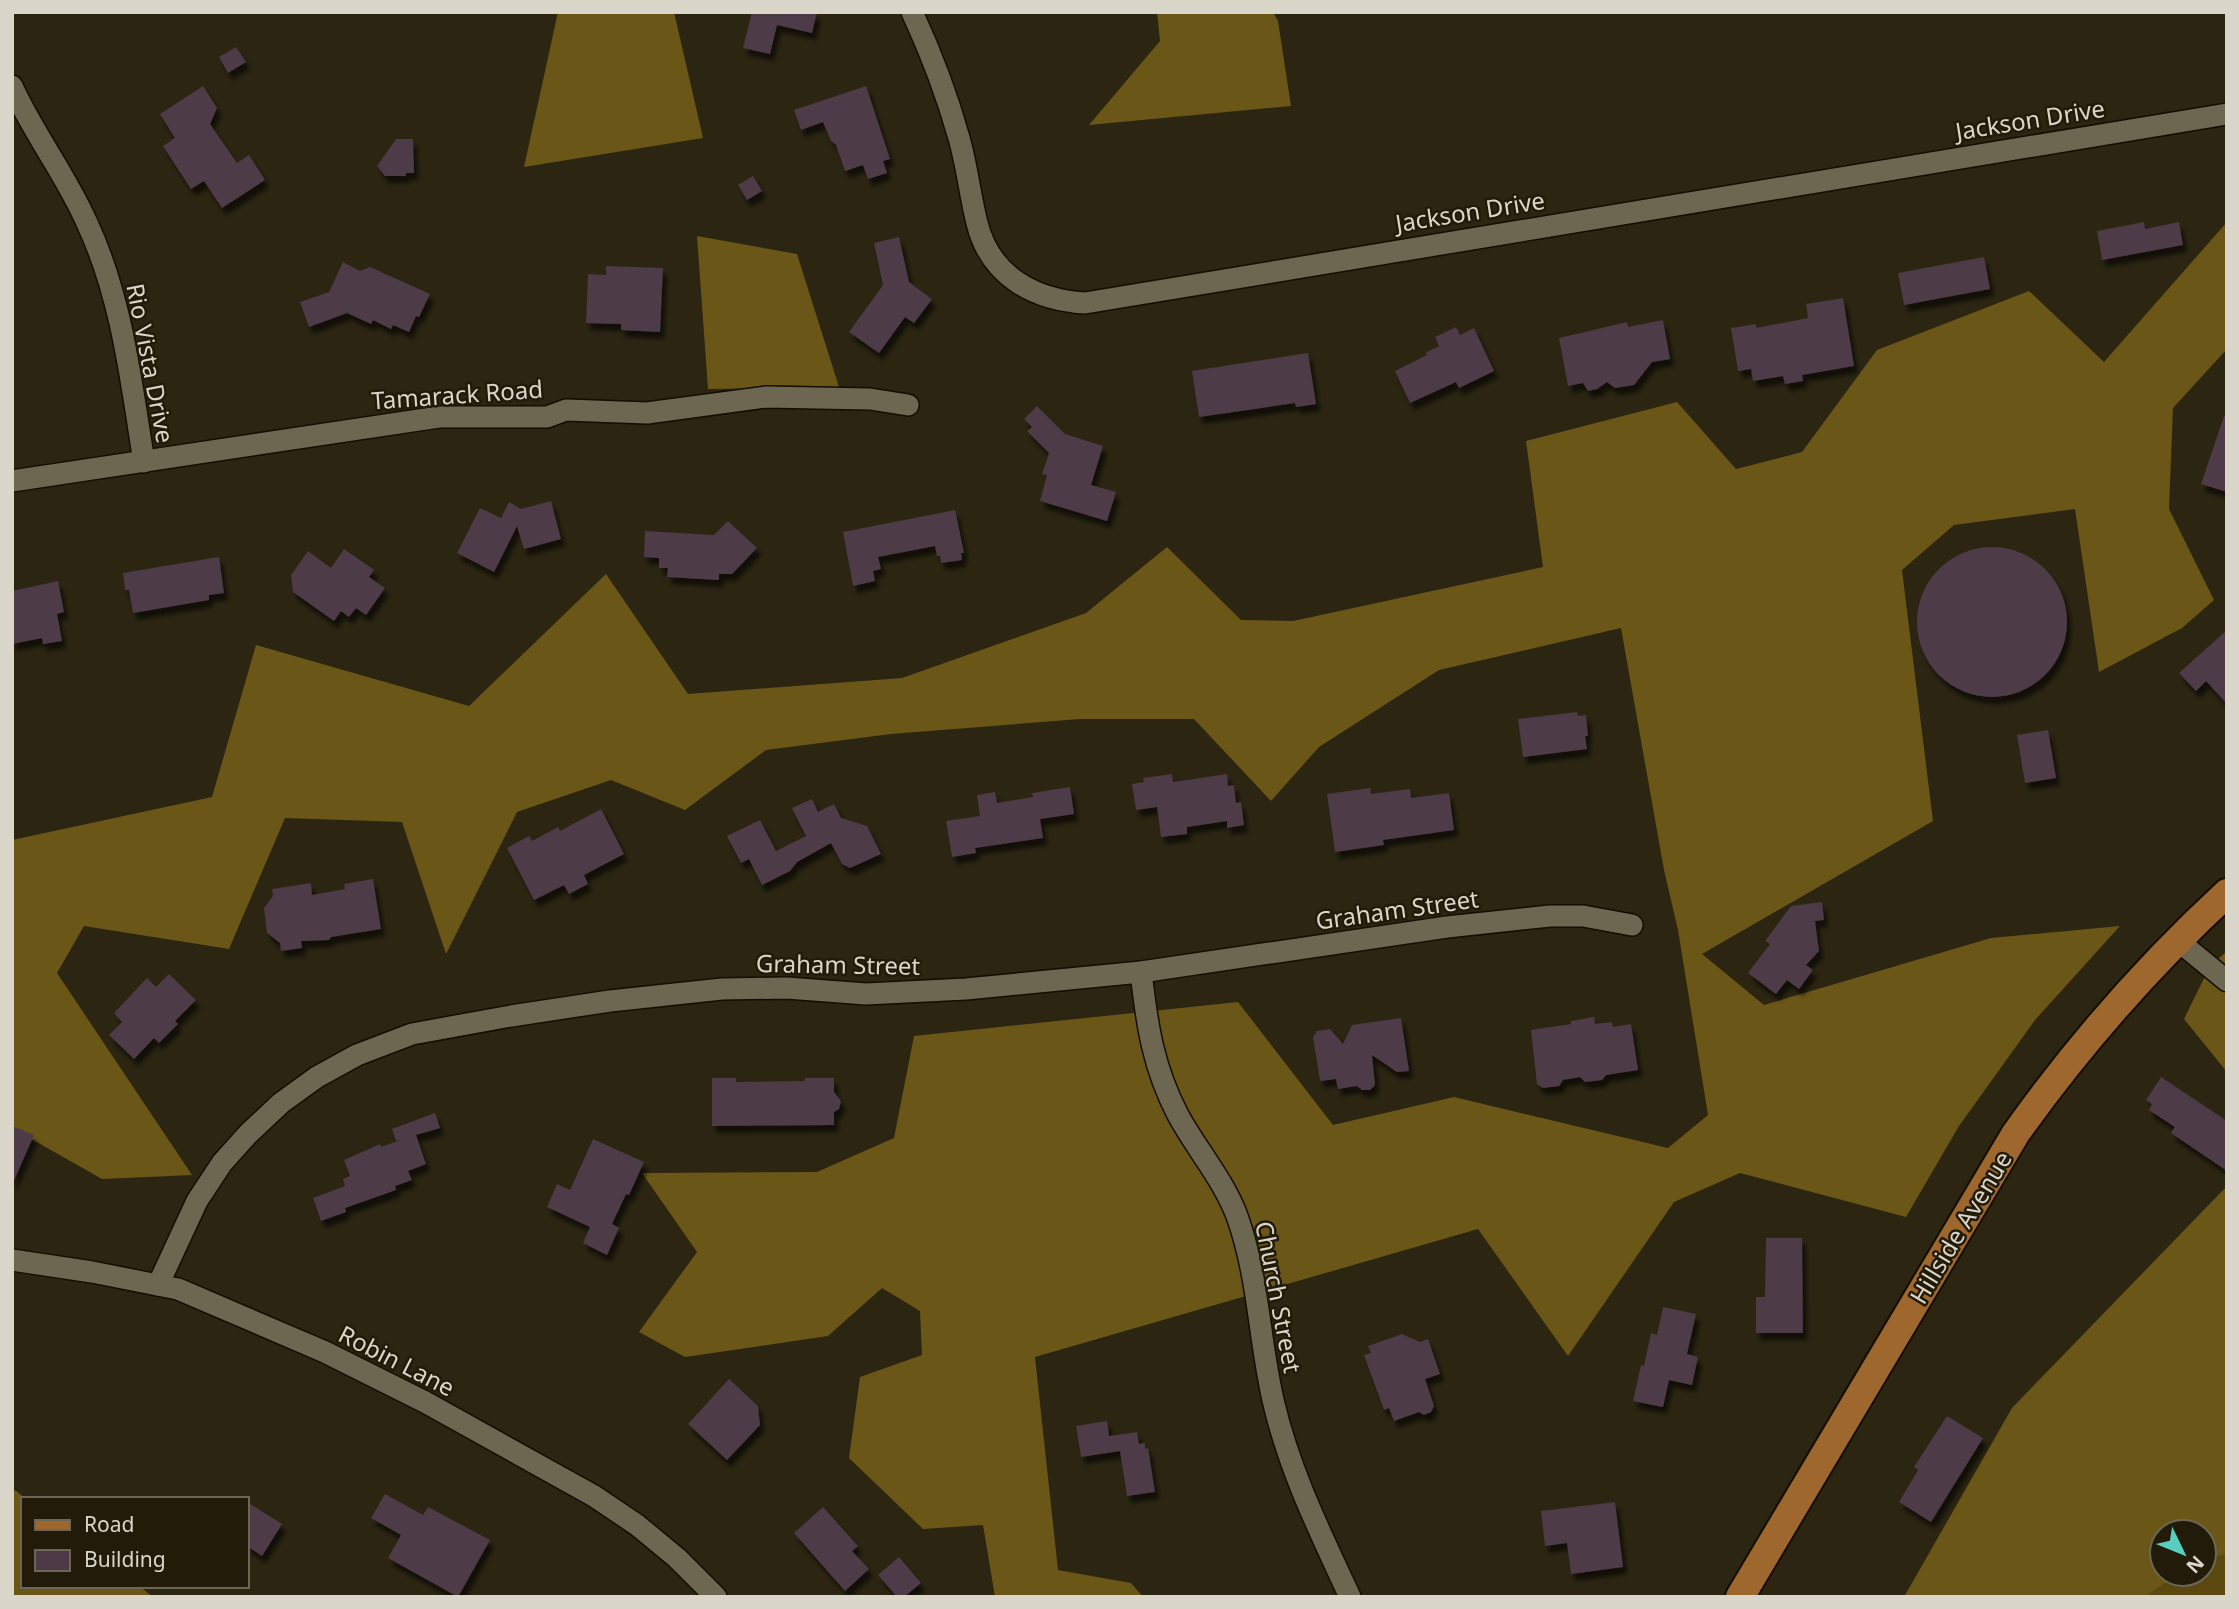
<svg xmlns="http://www.w3.org/2000/svg" width="2239" height="1609" font-family="'Noto Sans',sans-serif">
<style>
.green{fill:#5a480f}
.forest{fill:#6a5616}
.building{fill:#4d3a46;filter:url(#shadow)}
.lines{fill:none;stroke-linecap:round;stroke-linejoin:round}
.minor-casing{stroke:#140e01;stroke-width:24}
.major-casing{stroke:#140e01;stroke-width:32}
.minor{stroke:#6d6651;stroke-width:21}
.major{stroke:#9e672d;stroke-width:28}
.labels{text-anchor:middle;dominant-baseline:central;stroke-width:5;stroke-linejoin:round;paint-order:stroke}
.street-label{font-size:24px;fill:#dad6ca;stroke:#221b09}
</style>
<defs>
<filter id="shadow"><feDropShadow dx="4" dy="7" stdDeviation="2" flood-color="#0009"/></filter>
</defs>
<rect width="100%" height="100%" fill="#2b2512"/>
<path class="green" d="M 2227,1554 L 2227,1597 L 2145,1597 L 2179,1574 L 2204,1574 L 2204,1560 Z"/>
<g class="forest">
<path d="M 558,12 L 674,12 L 703,138 L 524,167 Z"/>
<path d="M 1157,12 L 1273,12 L 1278,21 L 1291,106 L 1089,125 L 1160,41 Z"/>
<path d="M 2227,222 L 2227,349 L 2173,408 L 2169,509 L 2214,600 L 2182,628 L 2099,672 L 2075,509 L 1954,525 L 1902,570 L 1933,821 L 1702,954 L 1764,1005 L 1991,938 L 2120,926 L 2035,1020 L 1959,1126 L 1906,1217 L 1740,1173 L 1674,1202 L 1568,1356 L 1478,1229 L 1035,1357 L 1058,1570 L 1131,1583 L 1143,1597 L 995,1597 L 983,1525 L 923,1529 L 849,1458 L 860,1377 L 922,1355 L 920,1311 L 882,1288 L 828,1336 L 685,1357 L 639,1332 L 697,1252 L 642,1173 L 817,1172 L 894,1138 L 914,1036 L 1238,1002 L 1333,1125 L 1454,1097 L 1668,1148 L 1708,1115 L 1678,930 L 1664,870 L 1621,628 L 1439,670 L 1319,747 L 1271,801 L 1194,719 L 1080,719 L 891,734 L 766,750 L 685,810 L 611,780 L 517,812 L 446,954 L 402,822 L 285,818 L 229,949 L 84,926 L 57,973 L 192,1175 L 102,1179 L 12,1128 L 12,840 L 212,797 L 256,645 L 469,706 L 606,574 L 688,694 L 902,678 L 1086,613 L 1167,547 L 1241,620 L 1293,621 L 1543,567 L 1526,441 L 1677,402 L 1736,469 L 1802,452 L 1877,350 L 2029,291 L 2104,362 Z"/>
<path d="M 697,236 L 797,254 L 839,387 L 708,389 Z"/>
<path d="M 2227,951 L 2227,1072 L 2184,1019 L 2210,966 Z"/>
<path d="M 2227,1186 L 2227,1554 L 2204,1560 L 2204,1532 L 2162,1532 L 2162,1574 L 2179,1574 L 2145,1597 L 1904,1597 L 2012,1408 Z"/>
<path d="M 15,1490 L 26,1499 L 23,1499 L 23,1586 L 139,1586 L 153,1597 L 12,1597 L 12,1492 Z"/>
</g>
<g class="building">
<path d="M 752,12 L 817,12 L 812,33 L 777,25 L 770,54 L 743,48 Z"/>
<path d="M 236,47 L 246,62 L 228,73 L 219,57 Z"/>
<path d="M 203,86 L 217,108 L 210,124 L 237,163 L 249,155 L 265,180 L 222,208 L 204,181 L 191,189 L 163,146 L 175,138 L 160,114 Z"/>
<path d="M 866,86 L 890,159 L 883,161 L 887,173 L 868,179 L 863,165 L 845,171 L 836,145 L 831,141 L 823,122 L 801,130 L 794,110 Z"/>
<path d="M 396,139 L 413,139 L 414,173 L 406,173 L 406,176 L 385,176 L 377,166 Z"/>
<path d="M 753,176 L 762,191 L 747,200 L 738,185 Z"/>
<path d="M 2144,222 L 2145,229 L 2179,222 L 2183,245 L 2102,260 L 2097,231 Z"/>
<path d="M 899,237 L 909,282 L 932,299 L 914,323 L 905,317 L 879,353 L 849,332 L 883,285 L 874,243 Z"/>
<path d="M 1984,257 L 1990,289 L 1904,305 L 1898,273 Z"/>
<path d="M 343,262 L 360,271 L 370,267 L 430,294 L 419,317 L 416,316 L 409,332 L 393,325 L 391,329 L 373,320 L 371,324 L 347,313 L 309,327 L 300,302 L 329,292 Z"/>
<path d="M 606,266 L 663,268 L 660,332 L 621,330 L 621,324 L 586,323 L 588,274 L 606,275 Z"/>
<path d="M 1843,298 L 1854,366 L 1802,375 L 1803,381 L 1785,384 L 1783,376 L 1753,381 L 1751,369 L 1738,371 L 1731,328 L 1756,324 L 1756,328 L 1808,318 L 1806,304 Z"/>
<path d="M 1663,320 L 1670,359 L 1652,362 L 1634,385 L 1615,388 L 1607,382 L 1597,389 L 1588,391 L 1583,383 L 1568,386 L 1559,338 L 1627,322 L 1628,327 Z"/>
<path d="M 1456,327 L 1460,335 L 1474,328 L 1494,371 L 1459,388 L 1456,382 L 1410,403 L 1395,371 L 1427,355 L 1425,353 L 1439,346 L 1435,337 Z"/>
<path d="M 1308,353 L 1316,404 L 1296,407 L 1295,403 L 1199,417 L 1192,371 Z"/>
<path d="M 1037,406 L 1065,434 L 1103,446 L 1091,485 L 1116,492 L 1107,521 L 1040,501 L 1047,475 L 1042,474 L 1049,453 L 1027,431 L 1032,427 L 1024,419 Z"/>
<path d="M 2224,416 L 2227,416 L 2227,492 L 2201,484 Z"/>
<path d="M 551,501 L 561,539 L 524,549 L 517,526 L 494,572 L 457,553 L 480,508 L 501,518 L 509,502 L 521,509 Z"/>
<path d="M 955,510 L 964,553 L 961,553 L 962,560 L 941,563 L 940,556 L 937,556 L 935,546 L 878,557 L 881,569 L 873,571 L 875,581 L 853,586 L 843,532 Z"/>
<path d="M 728,521 L 757,548 L 732,574 L 719,574 L 719,580 L 667,577 L 668,568 L 659,568 L 659,558 L 644,557 L 645,531 L 714,535 Z"/>
<circle cx="1992" cy="622" r="75"/>
<path d="M 344,549 L 374,570 L 369,577 L 385,588 L 366,615 L 356,608 L 349,617 L 341,611 L 334,621 L 293,592 L 291,575 L 308,551 L 331,568 Z"/>
<path d="M 219,557 L 224,593 L 209,595 L 209,600 L 133,613 L 129,590 L 125,590 L 123,573 Z"/>
<path d="M 58,581 L 64,612 L 57,614 L 62,641 L 43,644 L 42,638 L 12,644 L 12,591 Z"/>
<path d="M 2227,630 L 2227,704 L 2206,681 L 2196,691 L 2179,673 Z"/>
<path d="M 1577,712 L 1578,716 L 1586,715 L 1588,736 L 1585,736 L 1587,749 L 1523,757 L 1518,719 Z"/>
<path d="M 2048,730 L 2056,778 L 2025,783 L 2017,735 Z"/>
<path d="M 1172,774 L 1173,782 L 1227,774 L 1228,786 L 1234,785 L 1236,803 L 1241,802 L 1244,825 L 1227,828 L 1227,821 L 1187,827 L 1187,834 L 1161,837 L 1157,807 L 1136,810 L 1132,784 L 1144,782 L 1143,778 Z"/>
<path d="M 1070,787 L 1074,814 L 1040,819 L 1043,838 L 975,848 L 976,853 L 952,857 L 946,821 L 980,816 L 977,795 L 995,792 L 997,803 L 1033,797 L 1032,793 Z"/>
<path d="M 1370,788 L 1371,794 L 1410,789 L 1411,798 L 1449,793 L 1454,830 L 1383,840 L 1384,845 L 1335,852 L 1327,794 Z"/>
<path d="M 812,799 L 818,812 L 834,804 L 841,818 L 867,826 L 881,854 L 850,868 L 842,864 L 831,843 L 797,862 L 790,871 L 762,885 L 749,859 L 741,863 L 727,836 L 760,820 L 776,851 L 806,836 L 792,808 Z"/>
<path d="M 601,809 L 624,854 L 584,875 L 588,884 L 569,894 L 564,885 L 534,900 L 507,848 L 529,836 L 532,841 L 558,827 L 560,831 Z"/>
<path d="M 373,879 L 381,929 L 331,937 L 329,940 L 301,941 L 302,948 L 281,951 L 280,943 L 267,933 L 264,908 L 273,896 L 272,889 L 311,883 L 312,895 L 345,889 L 344,884 Z"/>
<path d="M 1822,902 L 1824,920 L 1815,921 L 1819,951 L 1806,965 L 1813,970 L 1799,989 L 1787,980 L 1776,994 L 1748,973 L 1770,944 L 1765,941 L 1791,906 Z"/>
<path d="M 169,974 L 196,1000 L 175,1021 L 178,1024 L 159,1043 L 154,1038 L 134,1059 L 109,1035 L 122,1022 L 114,1013 L 147,978 L 156,987 Z"/>
<path d="M 1594,1017 L 1595,1024 L 1612,1022 L 1613,1027 L 1631,1024 L 1638,1070 L 1606,1075 L 1602,1080 L 1585,1082 L 1580,1077 L 1563,1080 L 1559,1086 L 1543,1088 L 1537,1084 L 1531,1030 L 1571,1024 L 1571,1021 Z"/>
<path d="M 1401,1018 L 1409,1071 L 1397,1072 L 1372,1055 L 1375,1085 L 1370,1090 L 1362,1090 L 1357,1086 L 1338,1089 L 1336,1079 L 1320,1081 L 1313,1037 L 1317,1031 L 1330,1029 L 1343,1044 L 1352,1025 Z"/>
<path d="M 2161,1077 L 2227,1121 L 2227,1171 L 2171,1133 L 2175,1127 L 2149,1110 L 2152,1104 L 2146,1100 Z"/>
<path d="M 712,1078 L 736,1078 L 736,1082 L 805,1081 L 805,1078 L 834,1078 L 834,1092 L 841,1101 L 839,1109 L 834,1112 L 834,1125 L 712,1126 Z"/>
<path d="M 435,1113 L 440,1128 L 416,1135 L 426,1164 L 408,1171 L 412,1180 L 395,1186 L 396,1190 L 345,1208 L 346,1212 L 321,1221 L 313,1198 L 345,1186 L 343,1179 L 350,1176 L 344,1160 L 380,1144 L 381,1147 L 400,1140 L 396,1141 L 392,1129 Z"/>
<path d="M 12,1126 L 34,1135 L 12,1185 Z"/>
<path d="M 593,1139 L 644,1162 L 629,1195 L 626,1194 L 612,1224 L 619,1228 L 607,1255 L 583,1243 L 590,1227 L 547,1207 L 557,1184 L 570,1190 Z"/>
<path d="M 1766,1238 L 1802,1238 L 1803,1333 L 1756,1333 L 1756,1297 L 1765,1297 Z"/>
<path d="M 1663,1307 L 1696,1314 L 1687,1354 L 1698,1357 L 1692,1385 L 1669,1380 L 1663,1407 L 1633,1401 L 1641,1365 L 1644,1366 L 1651,1333 L 1657,1335 Z"/>
<path d="M 1402,1334 L 1420,1342 L 1428,1339 L 1440,1374 L 1425,1379 L 1434,1406 L 1431,1412 L 1424,1415 L 1419,1412 L 1394,1421 L 1389,1408 L 1384,1410 L 1364,1355 L 1371,1353 L 1368,1346 Z"/>
<path d="M 729,1379 L 758,1406 L 760,1425 L 727,1460 L 688,1424 Z"/>
<path d="M 1947,1416 L 1983,1438 L 1931,1522 L 1899,1502 L 1918,1470 L 1914,1467 Z"/>
<path d="M 1107,1421 L 1109,1436 L 1137,1432 L 1139,1444 L 1145,1443 L 1145,1449 L 1148,1448 L 1155,1492 L 1127,1496 L 1120,1451 L 1081,1457 L 1076,1426 Z"/>
<path d="M 385,1494 L 423,1515 L 428,1507 L 490,1540 L 458,1597 L 388,1558 L 401,1535 L 371,1518 Z"/>
<path d="M 247,1502 L 282,1524 L 262,1556 L 247,1546 Z"/>
<path d="M 1615,1502 L 1623,1567 L 1571,1574 L 1567,1543 L 1545,1546 L 1541,1511 Z"/>
<path d="M 823,1507 L 858,1546 L 852,1551 L 869,1569 L 845,1591 L 794,1533 Z"/>
<path d="M 899,1557 L 921,1583 L 904,1597 L 897,1597 L 878,1575 Z"/>
</g>
<g class="lines">
<defs>
<g id="minor">
<path d="M 912,12 C 931,53 947,95 959,138 C 967,166 970,195 977,223 C 990,276 1034,300 1085,303 L 2227,114"/>
<path d="M 12,86 C 33,133 66,175 87,223 C 122,298 131,381 144,462"/>
<path d="M 12,481 L 439,417 L 547,417 L 566,410 L 647,413 L 766,397 L 870,399 L 908,405"/>
<path d="M 2176,939 L 2227,981"/>
<path d="M 1141,972 C 1147,1025 1153,1067 1178,1115 C 1197,1150 1223,1179 1237,1216 C 1259,1277 1259,1342 1274,1404 C 1290,1472 1321,1534 1350,1597"/>
<path d="M 12,1260 L 92,1272 L 178,1289 L 325,1352 L 425,1402 L 594,1496 L 637,1525 L 677,1558 L 716,1597"/>
<path d="M 158,1285 L 197,1201 L 222,1163 L 248,1134 L 281,1103 L 317,1077 L 357,1055 L 412,1034 L 511,1016 L 610,1001 L 722,989 L 787,988 L 866,994 L 966,989 L 1141,972 L 1447,927 L 1550,916 L 1583,916 L 1632,925"/>
</g>
<path id="major" d="M 1740,1597 L 2016,1133 C 2078,1046 2148,966 2227,893"/>
</defs>
<use href="#minor" class="minor-casing"/>
<use href="#major" class="major-casing"/>
<use href="#minor" class="minor"/>
<use href="#major" class="major"/>
</g>
<g class="labels">
<g class="street-label">
<text transform="translate(2030 119) rotate(-9)">Jackson Drive</text>
<text transform="translate(1470 211) rotate(-9)">Jackson Drive</text>
<text transform="translate(151 363) rotate(79)">Rio Vista Drive</text>
<text transform="translate(457 394) rotate(-4)">Tamarack Road</text>
<text transform="translate(1397 909) rotate(-8)">Graham Street</text>
<text transform="translate(838 964) rotate(1)">Graham Street</text>
<text transform="translate(1960 1227) rotate(-59)">Hillside Avenue</text>
<text transform="translate(1279 1297) rotate(79)">Church Street</text>
<text transform="translate(397 1360) rotate(27)">Robin Lane</text>
</g>
</g>
<rect width="2239" height="1609" fill="none" stroke="#dad6ca" stroke-width="28"/>
<rect x="21" y="1497" width="228" height="91" fill="#221b09" stroke="#6c6656" stroke-width="2"/>
<rect x="35" y="1520" width="35" height="10" fill="#9e672d" stroke="#6c6656" stroke-width="2"/>
<text x="84" y="1532" font-size="21" fill="#dad6ca">Road</text>
<rect x="35" y="1550" width="35" height="21" fill="#4d3a46" stroke="#6c6656" stroke-width="2"/>
<text x="84" y="1567" font-size="21" fill="#dad6ca">Building</text>
<g transform="translate(2183 1553) rotate(133)"><circle r="33" fill="#221b09" stroke="#6c6656" stroke-width="2"/>
<path d="M0-5L12 26L0 18L-12 26Z" fill="#58cec0"/>
<text y="-10" font-size="19" font-weight="bold" text-anchor="middle" fill="#dad6ca">N</text>
</g>
</svg>
